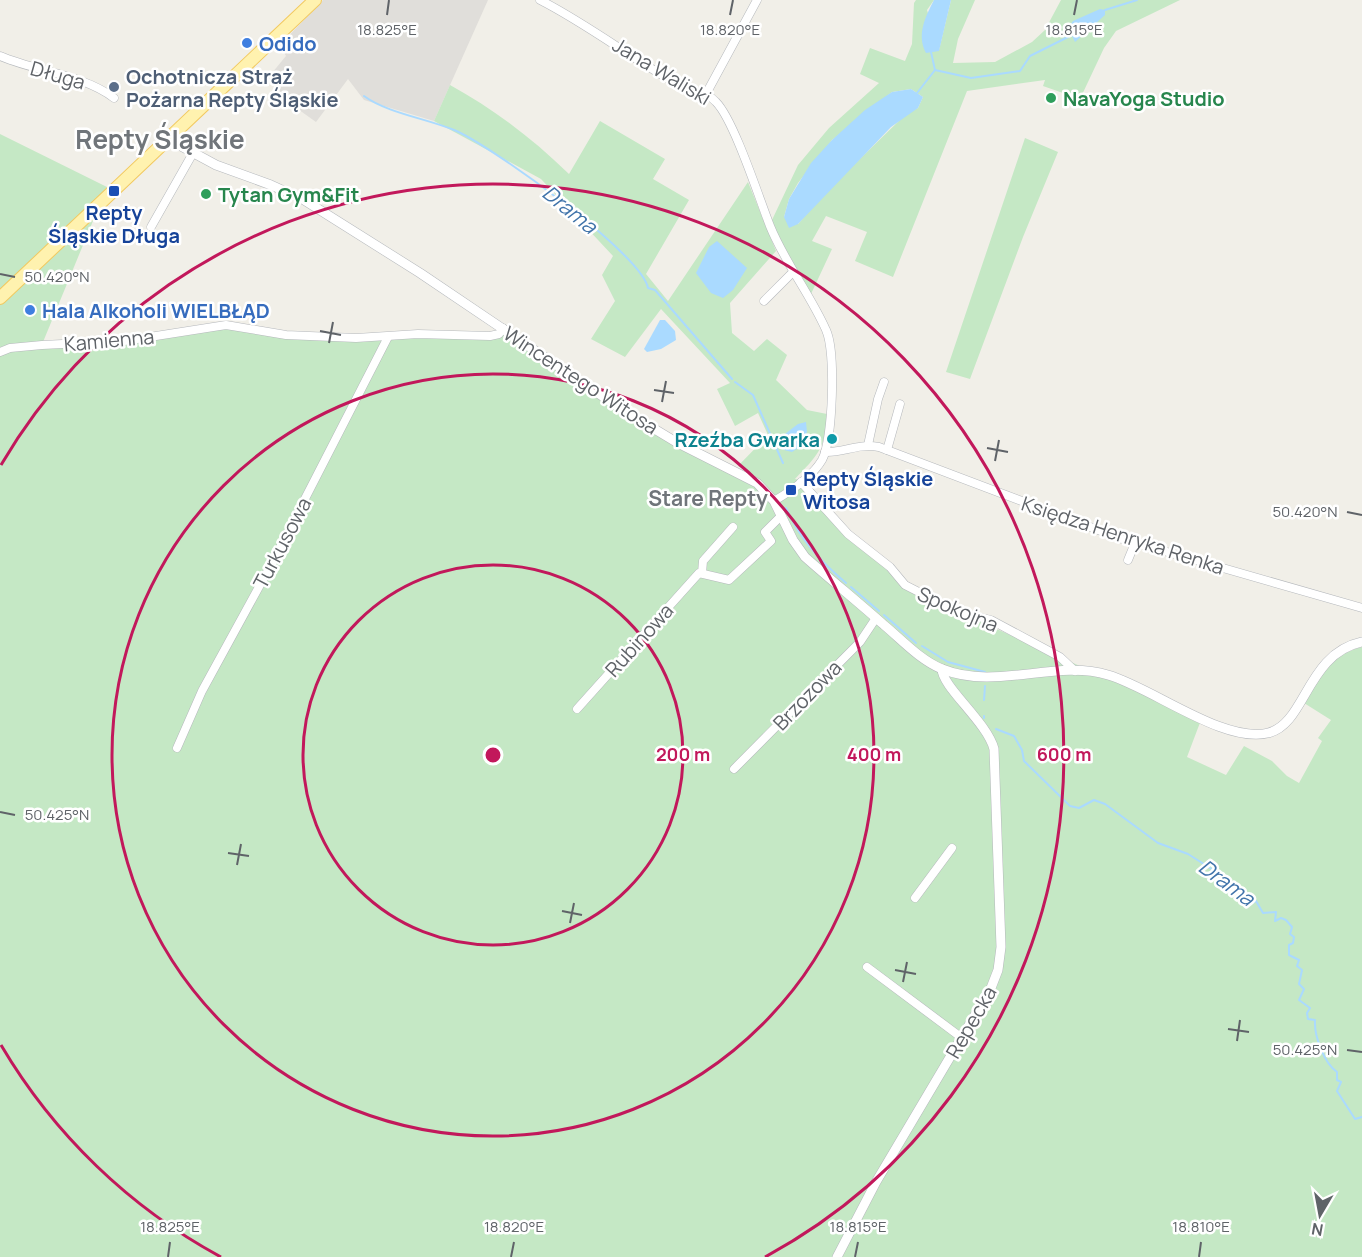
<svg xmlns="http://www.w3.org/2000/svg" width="1362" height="1257" font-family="Manrope,sans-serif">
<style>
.industrial{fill:#e0deda}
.green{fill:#c5e8c5;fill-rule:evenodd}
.water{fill:#aadaff}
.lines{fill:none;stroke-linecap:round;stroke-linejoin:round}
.stream{stroke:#aadaff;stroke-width:2}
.minor-casing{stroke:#b5b8bc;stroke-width:9}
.tertiary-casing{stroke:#b5b8bc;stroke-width:10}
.primary-casing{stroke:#f2c960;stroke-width:14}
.minor{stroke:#fff;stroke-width:8}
.tertiary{stroke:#fff;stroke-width:9}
.primary{stroke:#fff2af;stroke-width:12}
.ticks{fill:none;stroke:#5f6368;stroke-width:2}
.ring{fill:none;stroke:#c2185b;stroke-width:3}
.shop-dot{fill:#3f7fe0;stroke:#fff;stroke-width:2}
.service-dot{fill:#5c6f8a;stroke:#fff;stroke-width:2}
.leisure-dot{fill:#2e9e5b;stroke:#fff;stroke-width:2}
.transit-dot{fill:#1a4fb4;stroke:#fff;stroke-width:2}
.culture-dot{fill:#0f9aa8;stroke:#fff;stroke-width:2}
.labels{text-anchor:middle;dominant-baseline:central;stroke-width:5;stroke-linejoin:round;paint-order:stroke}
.shop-label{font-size:20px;font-weight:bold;fill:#366cbe;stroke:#fff;text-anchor:start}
.street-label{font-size:20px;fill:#5f6368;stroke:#fff}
.service-label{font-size:20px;font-weight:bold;fill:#4e5e75;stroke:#fff;text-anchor:start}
.leisure-label{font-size:20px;font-weight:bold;fill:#27864d;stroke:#fff;text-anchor:start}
.transit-label{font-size:20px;font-weight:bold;fill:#164399;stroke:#fff}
.culture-label{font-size:20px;font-weight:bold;fill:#0d838f;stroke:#fff;text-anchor:end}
.water-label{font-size:21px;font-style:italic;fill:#4174aa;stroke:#fff}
.neighbourhood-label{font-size:21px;font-weight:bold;fill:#70757a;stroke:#fff}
.district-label{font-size:26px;font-weight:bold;fill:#70757a;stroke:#fff}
.ticks-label{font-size:15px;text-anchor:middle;fill:#5f6368;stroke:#fff;stroke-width:5;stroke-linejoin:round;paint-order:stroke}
.centre{fill:#c2185b;stroke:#fff;stroke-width:3}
.ring-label{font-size:18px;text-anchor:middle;font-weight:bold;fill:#c2185b;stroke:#fff;stroke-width:5;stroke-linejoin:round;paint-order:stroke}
</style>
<rect width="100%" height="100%" fill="#f1efe8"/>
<path class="industrial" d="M 323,0 L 488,0 L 434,121 L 364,100 L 348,79 L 316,122 L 288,102 L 267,79 L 286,56 L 280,45 Z"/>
<g class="green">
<path d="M 916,0 L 934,0 L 927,10 L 939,50 L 951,0 L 975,0 L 958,39 L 953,63 L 995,62 L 1032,42 L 1045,30 L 1061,0 L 1180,0 L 1116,31 L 1104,48 L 1080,99 L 1043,86 L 1045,80 L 967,91 L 893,277 L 855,261 L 867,232 L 826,216 L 812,241 L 832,249 L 811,294 L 781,243 L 772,220 L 798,165 L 829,128 L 879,83 L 860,74 L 870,48 L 905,61 L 912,44 L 914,3 ZM 911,89 L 923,97 L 918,108 L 906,114 L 832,186 L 798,224 L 784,217 L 789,199 L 798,183 L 832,140 L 892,92 Z"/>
<path d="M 450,85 C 494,109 533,139 569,174 L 600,121 L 665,159 L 653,179 L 689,200 L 646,274 L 668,301 L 748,182 L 776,251 L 730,303 L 732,333 L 754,351 L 767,339 L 787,355 L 776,380 L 807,410 L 827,414 C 826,448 817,456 795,479 L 800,480 L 856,540 L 903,579 L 945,606 L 1201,720 L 1187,757 L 1226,775 L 1244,746 L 1272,761 L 1287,776 L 1299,783 L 1322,741 L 1318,738 L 1331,720 L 1304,703 C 1319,678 1331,654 1362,647 L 1362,1257 L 0,1257 L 0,134 L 107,187 L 43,342 L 119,340 L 219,325 L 291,334 L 507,335 L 645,426 L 744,477 L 758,478 L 738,466 L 768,435 L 758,413 L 735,426 L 717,389 L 730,383 L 661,309 L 625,357 L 591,339 L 615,301 L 602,275 L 613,256 L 541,179 L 434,121 Z"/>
<path d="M 1025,138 L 1058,152 L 1023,237 L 970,379 L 946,372 Z"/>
</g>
<g class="water">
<path d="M 934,0 L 951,0 L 939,51 L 926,53 C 916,34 926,16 934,0 Z"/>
<path d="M 1100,9 L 1105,10 L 1105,15 L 1075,42 L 1068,28 L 1073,21 Z"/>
<path d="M 911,89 L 923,97 L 918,108 L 891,127 L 798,224 L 789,228 L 784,217 L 789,199 L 811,163 L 832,140 L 865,110 L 892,92 Z"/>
<path d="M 717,241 L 747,268 L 733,290 L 723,298 L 711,293 L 696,273 L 709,247 Z"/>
<path d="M 660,320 L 665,320 L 675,331 L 676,340 L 661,349 L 647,352 L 644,349 Z"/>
<path d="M 806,422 L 807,432 L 798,448 L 792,452 L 784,450 L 781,437 L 798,424 Z"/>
</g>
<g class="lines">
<g class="stream">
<path d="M 1105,10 L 1137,0"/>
<path d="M 931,52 L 935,70"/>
<path d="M 935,70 L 971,78 L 1020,71 L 1030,56 L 1072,35"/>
<path d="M 917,93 L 935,70"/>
<path d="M 364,96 C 387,113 428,119 454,130 C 489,144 642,254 648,288 L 655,290 L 732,379"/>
<path d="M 735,382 L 753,395 L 783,463"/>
<path d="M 786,508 C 800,539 820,561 846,583"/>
<path d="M 851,587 L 879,611"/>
<path d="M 884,615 L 916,643"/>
<path d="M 922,646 L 948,662 L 985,672"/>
<path d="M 984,700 L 985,686"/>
<path d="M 984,716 L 984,718"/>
<path d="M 996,729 L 1014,736 L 1022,750 L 1024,761 L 1070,806 L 1079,808 L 1094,800 L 1105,804 L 1158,843 L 1188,854 L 1240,887 L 1241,897 L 1251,904 L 1256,901 L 1263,913 L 1276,912 L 1275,921 L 1281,918 L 1286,920 L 1292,927 L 1290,934 L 1294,937 L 1293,943 L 1289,945 L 1289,955 L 1299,960 L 1297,966 L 1302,970 L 1299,984 L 1304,989 L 1299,1000 L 1310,1008 L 1307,1013 L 1308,1019 L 1315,1020 C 1314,1036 1324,1063 1337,1072 L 1337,1080 L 1341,1082 L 1337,1091 L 1355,1119 L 1362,1117"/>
</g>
<defs>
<g id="minor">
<path d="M 540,0 C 589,25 632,59 679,85 C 692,92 706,91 716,102 C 734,120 759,198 770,226 C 785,263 810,294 826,330 C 836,351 833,440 822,460 C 812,477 791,491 774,501"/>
<path d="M 0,56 C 37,72 82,74 114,98"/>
<path d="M 706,94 L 757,0"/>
<path d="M 151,227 L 193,153"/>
<path d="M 764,301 L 793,272"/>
<path d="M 0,352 L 10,348 L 42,345 L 124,341 L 226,325 L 286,335 L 356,338 L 418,334 L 490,336 L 499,334 L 503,328"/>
<path d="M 868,445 L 878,399 L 884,382"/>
<path d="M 887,450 L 900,404"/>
<path d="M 825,452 C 844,453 857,443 879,447 L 1122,539 L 1362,608"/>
<path d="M 801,482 L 848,534 L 890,567 L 905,585 L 958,612 L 991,620 L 1060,657 L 1075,671"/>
<path d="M 1128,560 L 1135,543"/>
<path d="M 702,573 L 703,561 L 733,527"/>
<path d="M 577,709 L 699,573 L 729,580 L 771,541 L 765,532 L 781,516"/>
<path d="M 177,748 L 202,691 L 272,563 L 388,337"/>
<path d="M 734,769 L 860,642 L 876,618"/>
<path d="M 915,898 L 952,848"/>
<path d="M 867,967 L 962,1038"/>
</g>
<g id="tertiary">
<path d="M 168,139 L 216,165 L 271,185 L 304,200 L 420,273 L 623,410 L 676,442 L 757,483 L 774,501 L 793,540 L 805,557 C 831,580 858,602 884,625 C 902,640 920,660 942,669 C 997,691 1055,659 1108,675 C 1151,687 1224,744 1268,733 C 1306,724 1306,654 1362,642"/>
<path d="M 837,1257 L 876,1182 L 991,988 L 998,970 L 1001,947 L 994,749 C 987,722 942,687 942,669"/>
</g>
<path id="primary" d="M 0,298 L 315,0"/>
</defs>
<use href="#minor" class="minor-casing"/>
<use href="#tertiary" class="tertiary-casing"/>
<use href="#primary" class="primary-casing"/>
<use href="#minor" class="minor"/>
<use href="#tertiary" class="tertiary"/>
<use href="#primary" class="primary"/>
</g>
<path class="ticks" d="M 387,15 L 389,0M 730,15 L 733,0M 1074,15 L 1077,0M 0,274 L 15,277M 320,331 L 341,335M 329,343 L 333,322M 654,390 L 674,393M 662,402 L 666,381M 987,448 L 1008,452M 995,461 L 999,440M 1347,512 L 1362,515M 0,812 L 15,815M 228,853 L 249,856M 237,865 L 241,844M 562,911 L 582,915M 570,923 L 574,903M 895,970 L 916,974M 903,982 L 907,962M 1228,1029 L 1249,1032M 1237,1041 L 1240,1020M 1347,1050 L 1362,1052M 168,1257 L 170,1242M 511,1257 L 514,1242M 855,1257 L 858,1242M 1199,1257 L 1201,1242"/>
<g class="ring">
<circle cx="493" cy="755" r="190"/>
<circle cx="493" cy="755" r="381"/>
<path d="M221 1257A571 571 0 0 1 1 1045M1 465A571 571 0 1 1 765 1257"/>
</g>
<g class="shop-dot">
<circle cx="247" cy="43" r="6"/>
<circle cx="30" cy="310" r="6"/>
</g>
<circle class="service-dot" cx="114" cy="87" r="6"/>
<g class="leisure-dot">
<circle cx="1051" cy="98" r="6"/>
<circle cx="206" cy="194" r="6"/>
</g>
<g class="transit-dot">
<rect x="108" y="185" width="12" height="12" rx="3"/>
<rect x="785" y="484" width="12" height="12" rx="3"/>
</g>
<circle class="culture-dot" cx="832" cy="439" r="6"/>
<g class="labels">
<g class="shop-label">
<text x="259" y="43">Odido</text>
<text x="42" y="310">Hala Alkoholi WIELBŁĄD</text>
</g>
<g class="street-label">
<text transform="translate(662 71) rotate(31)">Jana Waliski</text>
<text transform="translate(58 75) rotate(16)">Długa</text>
<text transform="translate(109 340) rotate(-5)">Kamienna</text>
<text transform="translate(581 380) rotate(33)">Wincentego Witosa</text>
<text transform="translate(1123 535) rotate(18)">Księdza Henryka Renka</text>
<text transform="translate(282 543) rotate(-62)">Turkusowa</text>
<text transform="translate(958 609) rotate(23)">Spokojna</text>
<text transform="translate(639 640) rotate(-48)">Rubinowa</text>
<text transform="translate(807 695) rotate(-46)">Brzozowa</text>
<text transform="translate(971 1022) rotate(-60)">Repecka</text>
</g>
<g class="service-label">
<text x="126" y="76">Ochotnicza Straż<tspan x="126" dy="23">Pożarna Repty Śląskie</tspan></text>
</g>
<g class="leisure-label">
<text x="1063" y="98">NavaYoga Studio</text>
<text x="218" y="194">Tytan Gym&amp;Fit</text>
</g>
<g class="transit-label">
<text x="114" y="212">Repty<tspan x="114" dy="23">Śląskie Długa</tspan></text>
<text x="803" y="478" text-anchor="start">Repty Śląskie<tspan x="803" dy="23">Witosa</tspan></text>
</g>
<g class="culture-label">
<text x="820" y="439">Rzeźba Gwarka</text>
</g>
<g class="water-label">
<text transform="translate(570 209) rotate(39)">Drama</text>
<text transform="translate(1227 882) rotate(36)">Drama</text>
</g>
<g class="neighbourhood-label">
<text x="708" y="498">Stare Repty</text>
</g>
<g class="district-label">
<text x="160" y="139">Repty Śląskie</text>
</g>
</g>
<g class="ticks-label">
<text x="387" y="35">18.825°E</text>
<text x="730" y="35">18.820°E</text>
<text x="1074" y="35">18.815°E</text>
<text x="57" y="282">50.420°N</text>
<text x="1305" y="517">50.420°N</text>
<text x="57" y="820">50.425°N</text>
<text x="1305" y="1055">50.425°N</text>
<text x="170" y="1232">18.825°E</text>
<text x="514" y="1232">18.820°E</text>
<text x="858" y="1232">18.815°E</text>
<text x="1201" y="1232">18.810°E</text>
</g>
<circle cx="493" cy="755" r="9" class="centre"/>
<g class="ring-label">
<text x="683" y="761">200 m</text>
<text x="874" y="761">400 m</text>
<text x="1064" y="761">600 m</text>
</g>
<g transform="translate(1320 1215) rotate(190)" stroke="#ffffff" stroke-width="4.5" paint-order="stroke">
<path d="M0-4.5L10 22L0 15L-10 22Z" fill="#5f6368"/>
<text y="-9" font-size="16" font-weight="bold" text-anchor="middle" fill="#5f6368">N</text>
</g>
</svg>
